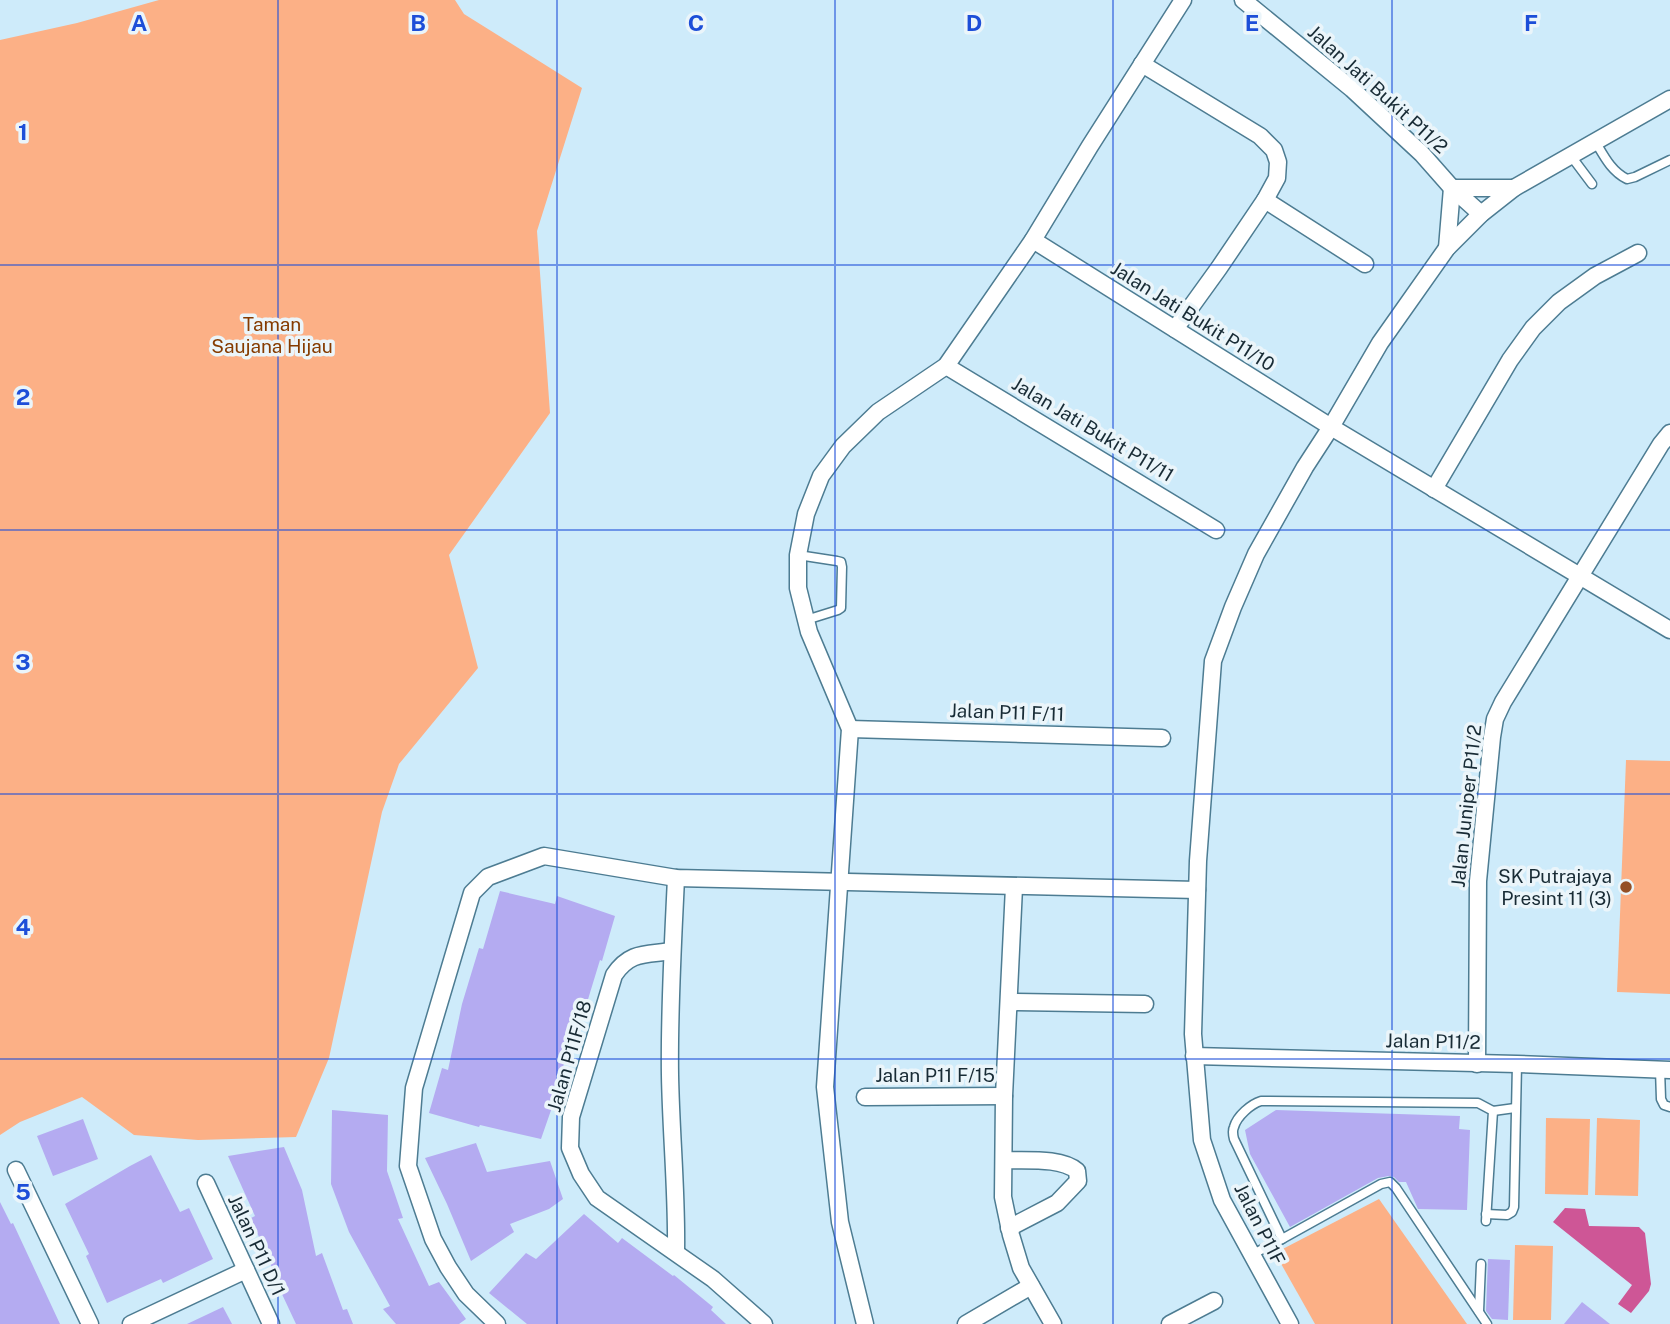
<svg xmlns="http://www.w3.org/2000/svg" width="1670" height="1324" font-family="'Public Sans',sans-serif">
<style>
.green{fill:#fcb086}
.water{fill:#ce5696}
.building{fill:#b4abf1}
.lines{fill:none;stroke-linecap:round;stroke-linejoin:round}
.lane-casing{stroke:#4d7c92;stroke-width:11}
.street-casing{stroke:#4d7c92;stroke-width:19}
.lane{stroke:#fff;stroke-width:8}
.street{stroke:#fff;stroke-width:16}
.grid{fill:none;stroke:#1d4ed8;stroke-width:2;stroke-opacity:0.55}
.poi-dot{fill:#944f25;stroke:#ebf5fa;stroke-width:2.5}
.labels{text-anchor:middle;dominant-baseline:central;stroke-width:7;stroke-linejoin:round;paint-order:stroke}
.street-label{font-size:19px;fill:#182b35;stroke:#ebf5fa}
.park-label{font-size:19px;fill:#853b00;stroke:#ebf5fa}
.poi-label{font-size:19px;fill:#182b35;stroke:#ebf5fa;text-anchor:end}
.grid-label{font-size:23px;text-anchor:middle;font-weight:bold;fill:#1d4ed8;stroke:#ebf5fa;stroke-width:7;stroke-linejoin:round;paint-order:stroke}
</style>
<rect width="100%" height="100%" fill="#ceebfa"/>
<g class="green">
<path d="M 159,0 L 455,0 L 464,14 L 582,88 L 537,231 L 550,413 L 449,555 L 478,668 L 399,764 L 382,812 L 329,1058 L 296,1137 L 198,1140 L 134,1135 L 82,1097 L 20,1122 L 0,1135 L 0,40 L 77,23 Z"/>
<path d="M 1626,760 L 1670,761 L 1670,994 L 1617,992 Z"/>
<path d="M 1546,1118 L 1590,1119 L 1588,1195 L 1545,1194 Z"/>
<path d="M 1597,1118 L 1640,1120 L 1638,1196 L 1595,1195 Z"/>
<path d="M 1379,1199 L 1467,1324 L 1315,1324 L 1275,1253 Z"/>
<path d="M 1515,1245 L 1553,1246 L 1551,1320 L 1513,1320 Z"/>
</g>
<path class="water" d="M 1565,1208 L 1585,1209 L 1589,1226 L 1639,1227 L 1645,1233 L 1651,1284 L 1649,1291 L 1631,1313 L 1618,1304 L 1632,1285 L 1553,1222 Z"/>
<g class="building">
<path d="M 500,891 L 555,904 L 557,896 L 615,916 L 602,961 L 600,960 L 582,1019 L 580,1019 L 554,1092 L 557,1093 L 541,1139 L 480,1125 L 479,1127 L 429,1113 L 442,1068 L 448,1070 L 462,1004 L 479,948 L 483,949 Z"/>
<path d="M 332,1110 L 388,1115 L 387,1171 L 403,1218 L 398,1219 L 429,1286 L 439,1282 L 466,1319 L 459,1324 L 396,1324 L 383,1309 L 390,1306 L 349,1232 L 331,1184 Z"/>
<path d="M 1276,1110 L 1460,1116 L 1459,1129 L 1470,1130 L 1467,1210 L 1418,1209 L 1406,1182 L 1399,1182 L 1394,1177 L 1389,1176 L 1378,1178 L 1290,1227 L 1250,1154 L 1245,1130 Z"/>
<path d="M 83,1119 L 98,1159 L 53,1176 L 37,1136 Z"/>
<path d="M 476,1143 L 487,1172 L 550,1161 L 563,1199 L 549,1209 L 510,1224 L 514,1232 L 471,1261 L 447,1204 L 425,1158 Z"/>
<path d="M 284,1147 L 302,1190 L 316,1256 L 322,1253 L 343,1310 L 347,1309 L 353,1324 L 296,1324 L 273,1275 L 275,1275 L 251,1218 L 255,1216 L 228,1156 Z"/>
<path d="M 151,1155 L 180,1212 L 189,1208 L 213,1259 L 163,1283 L 161,1279 L 107,1303 L 86,1256 L 89,1254 L 65,1204 L 130,1166 Z"/>
<path d="M 0,1202 L 11,1224 L 13,1223 L 60,1324 L 0,1324 Z"/>
<path d="M 584,1214 L 618,1243 L 622,1238 L 673,1276 L 674,1275 L 713,1307 L 711,1310 L 726,1324 L 527,1324 L 489,1293 L 526,1253 L 536,1259 Z"/>
<path d="M 1488,1259 L 1510,1260 L 1508,1320 L 1492,1319 L 1486,1311 Z"/>
<path d="M 1582,1302 L 1610,1324 L 1564,1324 Z"/>
<path d="M 223,1307 L 232,1324 L 187,1324 Z"/>
</g>
<g class="lines">
<defs>
<g id="lane">
<path d="M 1595,141 C 1604,156 1611,171 1627,179 L 1635,177 L 1670,160"/>
<path d="M 1571,156 L 1592,184"/>
<path d="M 798,555 L 837,561 L 841,562 L 842,567 L 841,608 L 838,610 L 806,620"/>
<path d="M 1660,1069 L 1661,1099 L 1664,1105 L 1670,1107"/>
<path d="M 1493,1111 L 1515,1108"/>
<path d="M 1486,1214 L 1507,1215 L 1512,1212 L 1514,1207 L 1517,1064"/>
<path d="M 1486,1221 L 1493,1111 L 1478,1103 L 1261,1101 C 1251,1104 1237,1116 1234,1127 C 1232,1131 1233,1135 1234,1139 L 1282,1239 L 1381,1184 L 1390,1182 L 1396,1188 L 1487,1324"/>
<path d="M 1251,1255 L 1282,1239"/>
<path d="M 1479,1311 L 1481,1264"/>
</g>
<g id="street">
<path d="M 1243,0 L 1352,89 L 1422,154 L 1452,188 L 1481,214"/>
<path d="M 1142,64 L 1260,136 L 1274,150 L 1278,162 L 1277,178 L 1265,200 L 1219,268 L 1175,329"/>
<path d="M 1265,200 L 1365,264"/>
<path d="M 1033,240 L 1331,427 L 1670,630"/>
<path d="M 1447,248 L 1452,188 L 1514,188"/>
<path d="M 946,366 L 1216,530"/>
<path d="M 1434,489 L 1510,360 L 1533,328 L 1559,302 L 1595,276 L 1638,253"/>
<path d="M 850,729 L 1162,738"/>
<path d="M 1014,887 L 1004,1096 L 1003,1197 L 1011,1235 L 1021,1268 L 1053,1324"/>
<path d="M 672,951 C 646,955 630,951 614,975 L 571,1117 L 570,1148 L 581,1174 L 597,1198 L 713,1279 L 764,1324"/>
<path d="M 1009,1002 L 1145,1004"/>
<path d="M 1194,1056 L 1517,1064 L 1670,1070"/>
<path d="M 1477,1064 L 1478,881 L 1492,737 L 1495,719 L 1503,702 L 1661,444 L 1670,433"/>
<path d="M 865,1097 L 1004,1096"/>
<path d="M 1004,1160 C 1025,1161 1061,1157 1077,1171 L 1078,1181 L 1057,1203 L 1009,1228"/>
<path d="M 16,1170 L 90,1324"/>
<path d="M 206,1183 L 271,1324"/>
<path d="M 676,1251 C 677,1193 671,1134 670,1075 C 669,1010 673,943 676,878"/>
<path d="M 131,1324 L 246,1270"/>
<path d="M 497,1324 L 466,1294 L 448,1267 L 433,1239 L 408,1166 L 414,1088 L 472,893 L 488,877 L 544,856 L 676,878 L 1197,890"/>
<path d="M 865,1324 L 840,1222 L 825,1087 L 850,729 L 809,632 L 798,588 L 798,555 L 806,514 L 821,476 L 843,446 L 878,412 L 946,366 L 1033,240 L 1090,146 L 1183,0"/>
<path d="M 966,1324 L 1031,1286"/>
<path d="M 1170,1324 L 1214,1301"/>
<path d="M 1290,1324 L 1222,1200 L 1202,1140 L 1193,1034 L 1198,861 L 1213,661 L 1233,607 L 1256,554 L 1305,467 L 1331,427 L 1380,343 L 1447,248 L 1481,214 L 1514,188 L 1670,99"/>
</g>
</defs>
<use href="#lane" class="lane-casing"/>
<use href="#street" class="street-casing"/>
<use href="#lane" class="lane"/>
<use href="#street" class="street"/>
</g>
<path class="grid" d="M 278,0 L 278,1324M 557,0 L 557,1324M 835,0 L 835,1324M 1113,0 L 1113,1324M 1392,0 L 1392,1324M 0,265 L 1670,265M 0,530 L 1670,530M 0,794 L 1670,794M 0,1059 L 1670,1059"/>
<circle class="poi-dot" cx="1626" cy="887" r="7"/>
<g class="labels">
<g class="street-label">
<text transform="translate(1378 89) rotate(42)">Jalan Jati Bukit P11/2</text>
<text transform="translate(1193 316) rotate(32)">Jalan Jati Bukit P11/10</text>
<text transform="translate(1093 429) rotate(31)">Jalan Jati Bukit P11/11</text>
<text transform="translate(1007 712) rotate(2)">Jalan P11 F/11</text>
<text transform="translate(1466 806) rotate(-84)">Jalan Juniper P11/2</text>
<text transform="translate(1433 1041) rotate(1)">Jalan P11/2</text>
<text transform="translate(569 1056) rotate(-74)">Jalan P11F/18</text>
<text x="935" y="1075">Jalan P11 F/15</text>
<text transform="translate(1260 1224) rotate(63)">Jalan P11F</text>
<text transform="translate(257 1245) rotate(65)">Jalan P11 D/1</text>
</g>
<g class="park-label">
<text x="272" y="324">Taman<tspan x="272" dy="22">Saujana Hijau</tspan></text>
</g>
<g class="poi-label">
<text x="1612" y="876">SK Putrajaya<tspan x="1612" dy="22">Presint 11 (3)</tspan></text>
</g>
</g>
<g class="grid-label">
<text x="139" y="31">A</text>
<text x="418" y="31">B</text>
<text x="696" y="31">C</text>
<text x="974" y="31">D</text>
<text x="1252" y="31">E</text>
<text x="1531" y="31">F</text>
<text x="23" y="140">1</text>
<text x="23" y="405">2</text>
<text x="23" y="670">3</text>
<text x="23" y="935">4</text>
<text x="23" y="1200">5</text>
</g>
</svg>
